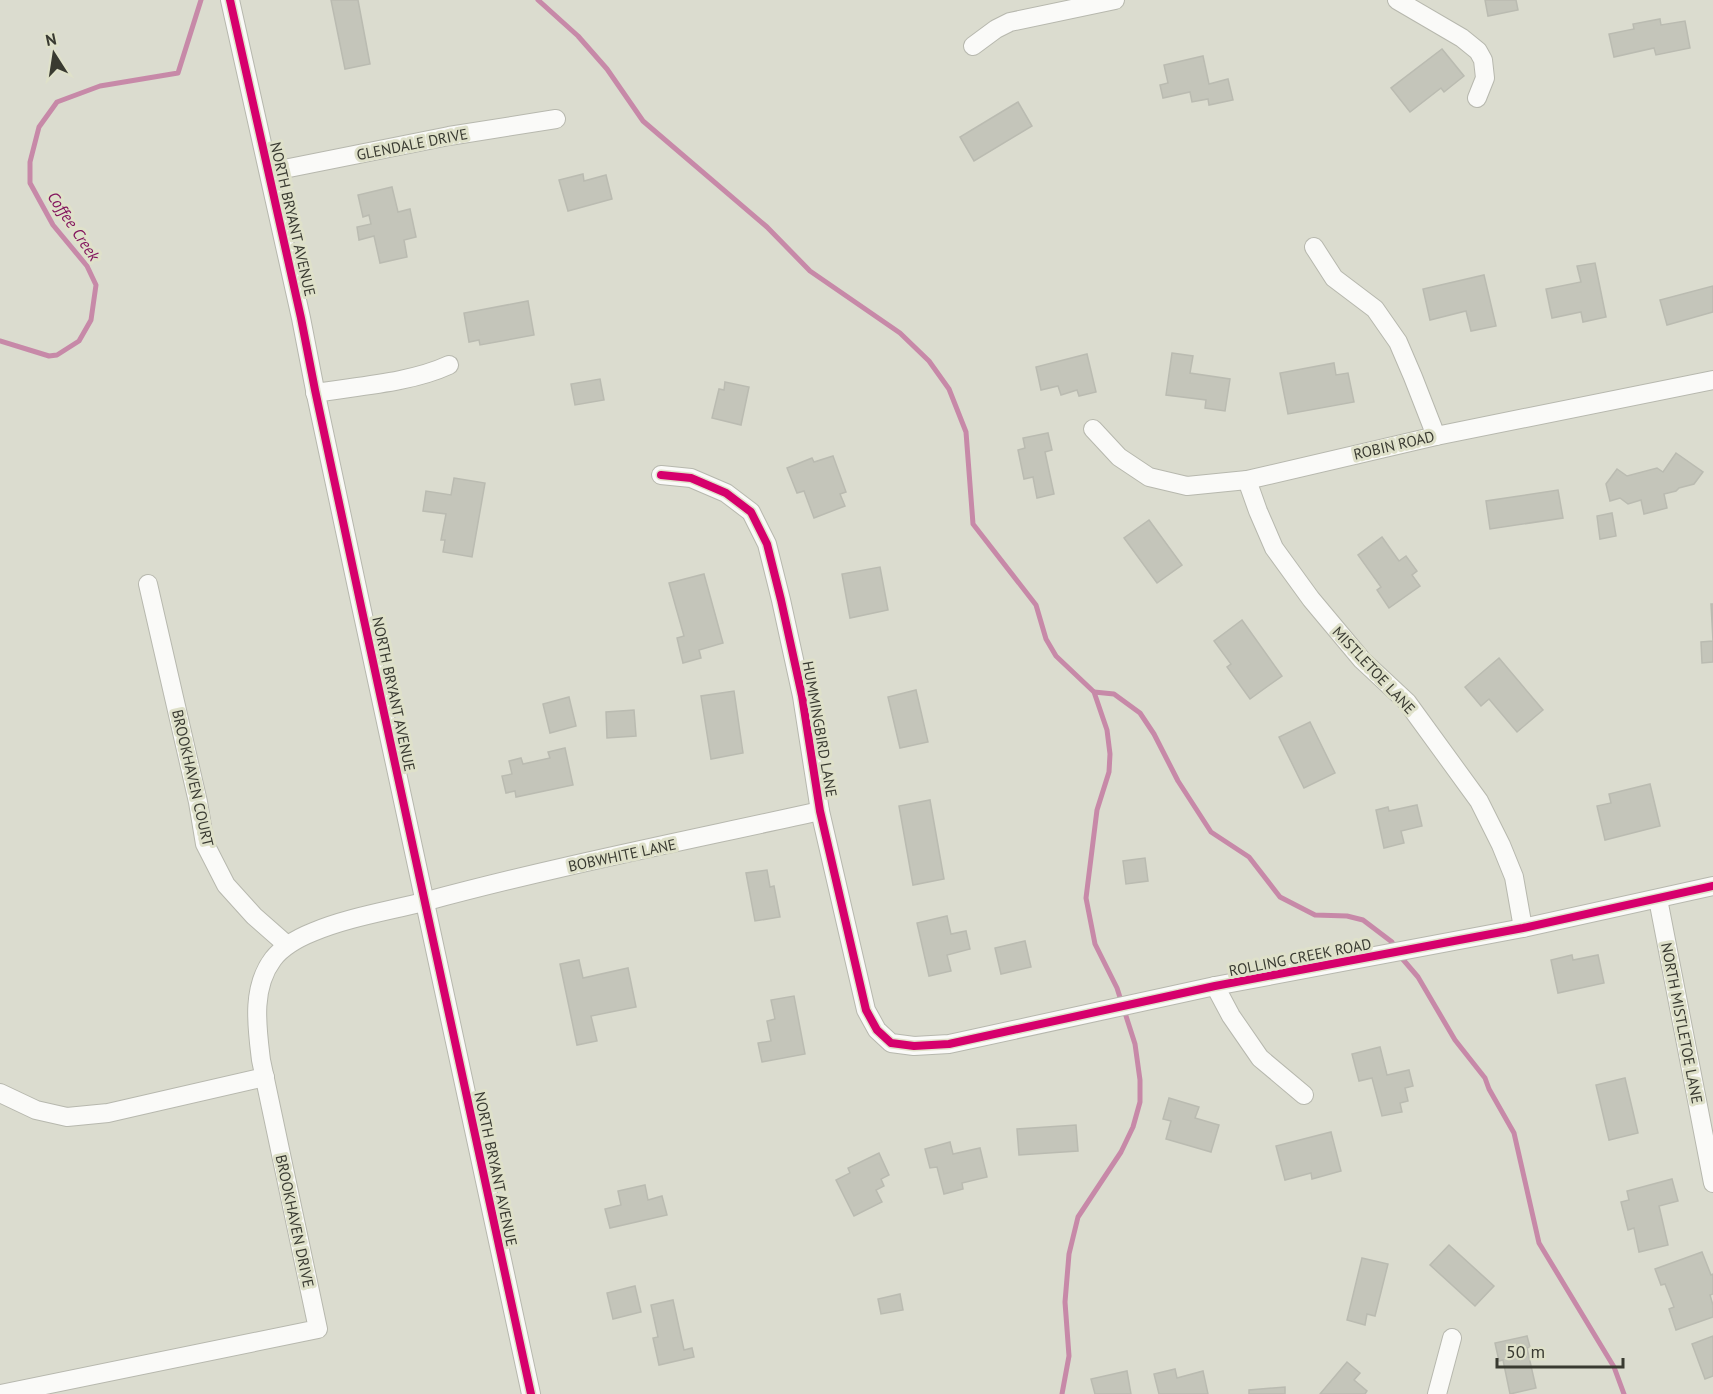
<svg xmlns="http://www.w3.org/2000/svg" width="1713" height="1394" font-family="'PT Sans',sans-serif">
<style>
.lines{fill:none;stroke-linecap:round;stroke-linejoin:round}
.stream{stroke:#c789a8;stroke-width:5}
.building{fill:#c4c5ba;stroke:#babbb1;stroke-width:1.5}
.minor-casing{stroke:#b7b8ae;stroke-width:20}
.minor{stroke:#fafaf8;stroke-width:18}
.cycleway-casing{stroke:#dfe1ca;stroke-width:11}
.cycleway{stroke:#d6006c;stroke-width:8}
.labels{text-anchor:middle;dominant-baseline:central;stroke-width:6;stroke-linejoin:round;paint-order:stroke}
.street-label{font-size:15px;fill:#393a31;stroke:#dfe1ca}
.water-label{font-size:16px;font-style:italic;fill:#83145d;stroke:#dfe1ca}
</style>
<rect width="100%" height="100%" fill="#dbdccf"/>
<g class="lines">
<g class="stream">
<path d="M 538,0 L 578,36 L 607,69 L 643,121 L 767,227 L 810,271 L 900,333 L 929,361 L 949,389 L 966,432 L 973,524 L 1036,605 L 1046,639 L 1056,656 L 1094,692 L 1107,730 L 1110,754 L 1109,772 L 1097,810 L 1086,898 L 1095,944 L 1117,988 L 1135,1044 L 1140,1080 L 1140,1102 L 1133,1127 L 1121,1152 L 1078,1217 L 1069,1254 L 1065,1302 L 1069,1356 L 1062,1394"/>
<path d="M 0,341 L 49,356 L 57,355 L 79,341 L 91,320 L 96,285 L 87,266 L 53,225 L 30,183 L 30,162 L 39,127 L 57,102 L 100,86 L 178,73 L 201,0"/>
<path d="M 1094,692 L 1114,694 L 1140,713 L 1154,734 L 1178,781 L 1211,832 L 1249,857 L 1280,897 L 1315,915 L 1347,916 L 1363,920 L 1392,942 L 1395,948"/>
<path d="M 1400,956 L 1418,977 L 1455,1040 L 1485,1078 L 1489,1089 L 1514,1133 L 1539,1243 L 1614,1367 L 1624,1394"/>
</g>
</g>
<g class="building">
<path d="M 331,0 L 358,0 L 370,64 L 345,69 Z"/>
<path d="M 1485,0 L 1516,0 L 1518,10 L 1488,16 Z"/>
<path d="M 1660,19 L 1661,25 L 1685,21 L 1690,48 L 1656,55 L 1654,48 L 1614,57 L 1609,34 L 1634,29 L 1633,24 Z"/>
<path d="M 1442,49 L 1464,76 L 1444,92 L 1441,88 L 1410,112 L 1391,88 Z"/>
<path d="M 1203,56 L 1209,84 L 1228,79 L 1233,100 L 1209,105 L 1208,99 L 1192,102 L 1190,92 L 1163,98 L 1160,85 L 1168,83 L 1164,65 Z"/>
<path d="M 1018,102 L 1032,126 L 974,161 L 960,137 Z"/>
<path d="M 583,174 L 584,181 L 606,175 L 612,199 L 568,211 L 559,180 Z"/>
<path d="M 392,187 L 398,212 L 410,209 L 416,237 L 404,240 L 407,257 L 380,263 L 374,236 L 359,240 L 357,227 L 371,224 L 369,215 L 363,217 L 358,195 Z"/>
<path d="M 1595,263 L 1606,317 L 1583,322 L 1581,312 L 1552,318 L 1546,289 L 1581,282 L 1577,266 Z"/>
<path d="M 1484,275 L 1496,326 L 1471,331 L 1466,311 L 1430,320 L 1423,289 Z"/>
<path d="M 1713,286 L 1713,312 L 1667,325 L 1660,300 Z"/>
<path d="M 528,301 L 534,335 L 480,345 L 479,340 L 469,342 L 464,313 Z"/>
<path d="M 1172,353 L 1193,356 L 1190,373 L 1230,379 L 1225,411 L 1205,408 L 1206,400 L 1166,395 Z"/>
<path d="M 1087,354 L 1096,392 L 1079,396 L 1077,390 L 1061,395 L 1058,386 L 1041,390 L 1036,367 Z"/>
<path d="M 1334,363 L 1336,375 L 1348,373 L 1354,402 L 1288,414 L 1280,373 Z"/>
<path d="M 600,379 L 604,400 L 575,405 L 571,384 Z"/>
<path d="M 725,382 L 749,387 L 741,425 L 712,418 L 719,389 L 724,390 Z"/>
<path d="M 1048,433 L 1052,450 L 1045,452 L 1054,494 L 1037,498 L 1033,477 L 1024,479 L 1018,450 L 1025,448 L 1023,438 Z"/>
<path d="M 1676,453 L 1703,472 L 1694,484 L 1679,488 L 1676,491 L 1664,494 L 1667,508 L 1644,514 L 1641,500 L 1628,504 L 1620,498 L 1610,501 L 1606,484 L 1617,469 L 1627,476 L 1657,468 L 1663,472 Z"/>
<path d="M 833,456 L 846,492 L 840,494 L 845,506 L 814,518 L 804,491 L 797,493 L 787,468 L 812,458 L 814,462 Z"/>
<path d="M 454,478 L 485,483 L 472,557 L 443,552 L 445,540 L 441,540 L 446,514 L 423,511 L 426,491 L 451,495 Z"/>
<path d="M 1558,490 L 1563,518 L 1490,529 L 1486,501 Z"/>
<path d="M 1612,513 L 1616,536 L 1600,539 L 1597,516 Z"/>
<path d="M 1149,520 L 1182,565 L 1157,583 L 1124,538 Z"/>
<path d="M 1382,537 L 1399,561 L 1406,556 L 1417,571 L 1412,575 L 1420,586 L 1389,608 L 1377,590 L 1381,587 L 1358,555 Z"/>
<path d="M 880,567 L 888,610 L 850,618 L 842,574 Z"/>
<path d="M 704,574 L 723,643 L 699,650 L 701,658 L 683,663 L 677,638 L 684,636 L 669,583 Z"/>
<path d="M 1711,604 L 1713,604 L 1713,662 L 1702,663 L 1701,642 L 1713,641 Z"/>
<path d="M 1242,620 L 1282,676 L 1250,699 L 1227,667 L 1231,664 L 1214,641 Z"/>
<path d="M 1499,658 L 1543,710 L 1517,732 L 1489,699 L 1481,706 L 1465,687 Z"/>
<path d="M 916,690 L 928,742 L 900,748 L 888,697 Z"/>
<path d="M 734,691 L 743,753 L 711,759 L 701,696 Z"/>
<path d="M 569,697 L 576,726 L 550,733 L 543,704 Z"/>
<path d="M 634,710 L 636,736 L 607,738 L 606,712 Z"/>
<path d="M 1310,722 L 1335,773 L 1304,788 L 1279,737 Z"/>
<path d="M 565,748 L 573,785 L 516,797 L 515,791 L 506,793 L 502,776 L 512,774 L 509,761 L 521,758 L 523,764 L 550,758 L 548,752 Z"/>
<path d="M 1650,784 L 1660,826 L 1605,840 L 1597,806 L 1611,803 L 1609,794 Z"/>
<path d="M 930,800 L 944,879 L 913,885 L 899,806 Z"/>
<path d="M 1417,805 L 1422,826 L 1401,831 L 1404,843 L 1384,848 L 1376,810 L 1388,807 L 1389,811 Z"/>
<path d="M 1145,858 L 1148,881 L 1126,884 L 1123,861 Z"/>
<path d="M 767,870 L 770,887 L 774,886 L 780,917 L 755,921 L 746,873 Z"/>
<path d="M 947,916 L 951,934 L 966,931 L 970,949 L 947,955 L 951,971 L 929,976 L 917,923 Z"/>
<path d="M 1025,941 L 1031,967 L 1001,974 L 995,948 Z"/>
<path d="M 1572,955 L 1573,960 L 1598,955 L 1604,983 L 1558,993 L 1551,960 Z"/>
<path d="M 579,960 L 583,978 L 628,968 L 636,1007 L 591,1016 L 597,1041 L 577,1045 L 560,964 Z"/>
<path d="M 794,996 L 805,1054 L 762,1062 L 758,1043 L 771,1041 L 767,1021 L 775,1019 L 771,1000 Z"/>
<path d="M 1380,1047 L 1387,1075 L 1409,1070 L 1413,1086 L 1405,1088 L 1408,1101 L 1400,1103 L 1402,1112 L 1382,1116 L 1372,1078 L 1359,1081 L 1352,1054 Z"/>
<path d="M 1625,1078 L 1638,1133 L 1609,1140 L 1596,1085 Z"/>
<path d="M 1169,1098 L 1199,1107 L 1195,1118 L 1219,1125 L 1211,1152 L 1166,1139 L 1171,1121 L 1163,1119 Z"/>
<path d="M 1076,1125 L 1078,1151 L 1019,1155 L 1017,1129 Z"/>
<path d="M 1331,1132 L 1341,1171 L 1312,1179 L 1311,1173 L 1285,1180 L 1276,1146 Z"/>
<path d="M 950,1142 L 953,1154 L 980,1148 L 987,1177 L 962,1183 L 963,1189 L 944,1194 L 937,1167 L 930,1168 L 925,1149 Z"/>
<path d="M 879,1153 L 889,1175 L 881,1179 L 884,1186 L 876,1190 L 882,1202 L 854,1216 L 836,1180 L 850,1173 L 848,1168 Z"/>
<path d="M 1672,1179 L 1678,1201 L 1659,1206 L 1668,1245 L 1639,1252 L 1634,1228 L 1628,1230 L 1621,1202 L 1629,1200 L 1627,1191 Z"/>
<path d="M 645,1185 L 648,1200 L 662,1196 L 667,1215 L 610,1228 L 605,1209 L 621,1205 L 618,1191 Z"/>
<path d="M 1449,1245 L 1494,1286 L 1475,1306 L 1430,1265 Z"/>
<path d="M 1702,1252 L 1711,1275 L 1713,1274 L 1713,1294 L 1710,1295 L 1713,1305 L 1713,1317 L 1676,1330 L 1669,1309 L 1674,1307 L 1665,1284 L 1661,1285 L 1655,1269 Z"/>
<path d="M 1362,1258 L 1388,1264 L 1375,1316 L 1367,1314 L 1365,1325 L 1347,1320 Z"/>
<path d="M 635,1286 L 641,1312 L 613,1319 L 607,1293 Z"/>
<path d="M 900,1294 L 903,1310 L 881,1314 L 878,1299 Z"/>
<path d="M 673,1300 L 684,1350 L 692,1348 L 694,1357 L 659,1365 L 653,1338 L 658,1337 L 651,1305 Z"/>
<path d="M 1527,1336 L 1530,1347 L 1527,1348 L 1536,1388 L 1510,1394 L 1503,1360 L 1499,1361 L 1495,1343 Z"/>
<path d="M 1713,1336 L 1713,1376 L 1705,1379 L 1692,1344 Z"/>
<path d="M 1347,1362 L 1360,1373 L 1354,1380 L 1367,1391 L 1365,1394 L 1320,1394 Z"/>
<path d="M 1175,1369 L 1177,1378 L 1203,1371 L 1208,1394 L 1159,1394 L 1154,1374 Z"/>
<path d="M 1127,1371 L 1131,1394 L 1095,1394 L 1091,1379 Z"/>
<path d="M 1285,1387 L 1285,1394 L 1249,1394 L 1249,1390 Z"/>
</g>
<g class="lines">
<defs>
<g id="minor">
<path d="M 230,0 L 301,318 L 315,390 L 361,606 L 531,1394"/>
<path d="M 1397,0 L 1462,38 L 1478,51 L 1483,60 L 1485,78 L 1477,98"/>
<path d="M 973,46 L 996,29 L 1010,22 L 1115,0"/>
<path d="M 269,172 L 449,136 L 556,119"/>
<path d="M 1314,247 L 1334,278 L 1375,309 L 1398,342 L 1413,377 L 1436,436"/>
<path d="M 315,393 C 357,386 410,383 449,365"/>
<path d="M 1093,429 L 1119,457 L 1149,477 L 1187,486 L 1247,480 L 1436,436 L 1713,380"/>
<path d="M 661,475 L 691,478 L 726,493 L 751,512 L 767,544 L 781,600 L 802,696 L 820,811 L 866,1010 L 877,1030 L 891,1043 L 914,1046 L 949,1044 L 1215,986 L 1523,928 L 1713,886"/>
<path d="M 1247,480 L 1258,511 L 1274,548 L 1311,599 L 1362,660 L 1407,702 L 1479,801 L 1501,845 L 1514,877 L 1523,928"/>
<path d="M 148,584 L 198,802 L 205,844 L 226,885 L 254,916 L 287,945"/>
<path d="M 1658,899 L 1713,1183"/>
<path d="M 1215,986 L 1231,1016 L 1260,1058 L 1304,1095"/>
<path d="M 0,1093 L 36,1110 L 67,1117 L 108,1113 L 265,1077"/>
<path d="M 1,1394 L 318,1329 L 261,1060 C 257,1027 251,988 273,959 C 283,946 298,938 313,932 C 349,917 389,911 427,901 C 557,866 689,840 820,811"/>
<path d="M 1437,1394 L 1452,1338"/>
</g>
</defs>
<use href="#minor" class="minor-casing"/>
<use href="#minor" class="minor"/>
<defs>
<g id="cycleway">
<path d="M 230,0 L 301,318 L 315,390 L 361,606 L 531,1394"/>
<path d="M 661,475 L 691,478 L 726,493 L 751,512 L 767,544 L 781,600 L 802,696 L 820,811 L 866,1010 L 877,1030 L 891,1043 L 914,1046 L 949,1044 L 1215,986 L 1523,928 L 1713,886"/>
</g>
</defs>
<use href="#cycleway" class="cycleway-casing"/>
<use href="#cycleway" class="cycleway"/>
</g>
<g class="labels">
<g class="street-label">
<text transform="translate(412 144) rotate(-11)">GLENDALE DRIVE</text>
<text transform="translate(293 219) rotate(77)">NORTH BRYANT AVENUE</text>
<text transform="translate(1394 445) rotate(-13)">ROBIN ROAD</text>
<text transform="translate(1374 670) rotate(47)">MISTLETOE LANE</text>
<text transform="translate(394 694) rotate(78)">NORTH BRYANT AVENUE</text>
<text transform="translate(820 729) rotate(80)">HUMMINGBIRD LANE</text>
<text transform="translate(193 778) rotate(77)">BROOKHAVEN COURT</text>
<text transform="translate(622 855) rotate(-12)">BOBWHITE LANE</text>
<text transform="translate(1300 957) rotate(-11)">ROLLING CREEK ROAD</text>
<text transform="translate(1682 1023) rotate(79)">NORTH MISTLETOE LANE</text>
<text transform="translate(496 1169) rotate(78)">NORTH BRYANT AVENUE</text>
<text transform="translate(295 1221) rotate(78)">BROOKHAVEN DRIVE</text>
</g>
<g class="water-label">
<text transform="translate(74 226) rotate(56)">Coffee Creek</text>
</g>
</g>
<g transform="translate(54 54) rotate(348)" stroke="#dfe1ca" stroke-width="4.5" paint-order="stroke">
<path d="M0-4.5L10 22L0 15L-10 22Z" fill="#393a31"/>
<text y="-9" font-size="16" font-weight="bold" text-anchor="middle" fill="#393a31">N</text>
</g>
<path d="M1497 1358v9h126v-9" fill="none" stroke="#393a31" stroke-width="3"/>
<text x="1506" y="1358" font-size="18" fill="#393a31" stroke="#dfe1ca" stroke-width="4.5" paint-order="stroke">50 m</text>
</svg>
